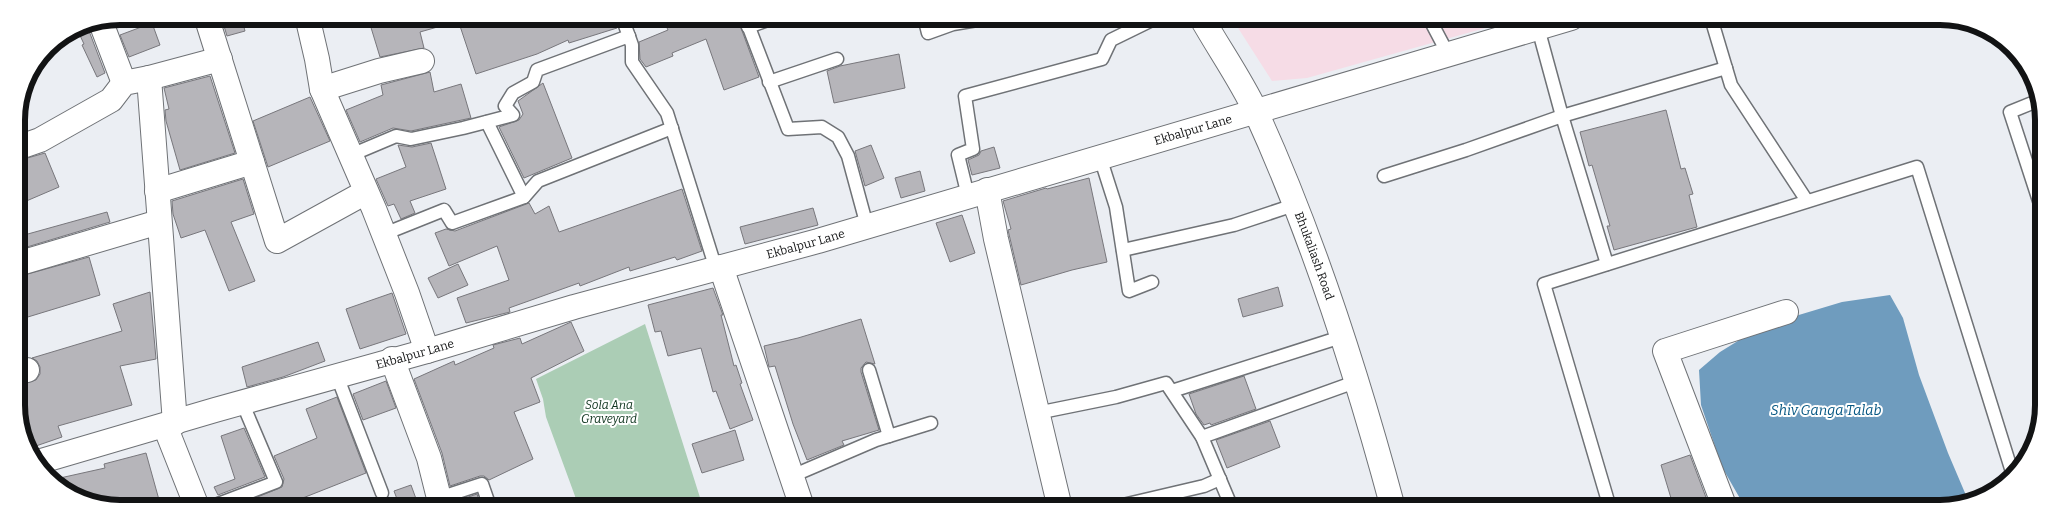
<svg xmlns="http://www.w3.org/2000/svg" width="2060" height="525" font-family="Bitter,serif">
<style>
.industrial{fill:#f6dce6}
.green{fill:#abcdb5}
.water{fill:#6f9cbe}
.building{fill:#b6b5ba;stroke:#78777c}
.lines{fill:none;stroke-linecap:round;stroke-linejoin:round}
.lane-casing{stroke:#6f7276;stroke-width:15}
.street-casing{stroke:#6f7276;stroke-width:26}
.lane{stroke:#fff;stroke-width:12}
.street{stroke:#fff;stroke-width:24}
.labels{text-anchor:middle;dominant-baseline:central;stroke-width:4;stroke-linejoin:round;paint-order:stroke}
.street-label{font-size:12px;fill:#121314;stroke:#fff}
.park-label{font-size:12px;font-style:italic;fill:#0d331d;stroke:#fff}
.water-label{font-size:14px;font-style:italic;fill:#075884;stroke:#fff}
.rim{fill:none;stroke:#121314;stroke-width:6}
</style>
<rect width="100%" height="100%" fill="#ebeef3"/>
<path class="industrial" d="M 1231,17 L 1521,18 L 1307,78 L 1272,81 Z"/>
<path class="green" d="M 645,324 L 703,507 L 579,507 L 546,417 L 543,399 L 536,379 Z"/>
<path class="water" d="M 1890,295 L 1903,318 L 1919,375 L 1948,453 L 1968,500 L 1946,509 L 1744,508 L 1742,502 L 1722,467 L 1701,405 L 1699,370 L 1720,352 L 1762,326 L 1842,302 Z"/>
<g class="building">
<path d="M 221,16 L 241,16 L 245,31 L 227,36 Z"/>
<path d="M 385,17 L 454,17 L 455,22 L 420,32 L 424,48 L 380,57 L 369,21 Z"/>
<path d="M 457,17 L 614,17 L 617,28 L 569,43 L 568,40 L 537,54 L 476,74 Z"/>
<path d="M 662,17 L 737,17 L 759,77 L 724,90 L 706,39 L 672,53 L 673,56 L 646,67 L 640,59 L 639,42 L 668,30 Z"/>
<path d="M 86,23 L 105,73 L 97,77 L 82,45 L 84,44 L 76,27 Z"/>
<path d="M 152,23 L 160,45 L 129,57 L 120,35 Z"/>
<path d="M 899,54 L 905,88 L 834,103 L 827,71 L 840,66 Z"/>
<path d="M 430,72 L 434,92 L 461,84 L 471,118 L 411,131 L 393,128 L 360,142 L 346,110 L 383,95 L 381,85 Z"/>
<path d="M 210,76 L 235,153 L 180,170 L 166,121 L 165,110 L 169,109 L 164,88 Z"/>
<path d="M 543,83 L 572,158 L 524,178 L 499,127 L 519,120 L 523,114 L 518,101 Z"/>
<path d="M 310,97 L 330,141 L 268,167 L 253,121 Z"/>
<path d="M 1666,110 L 1681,169 L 1685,168 L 1693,194 L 1689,195 L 1697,227 L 1614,250 L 1607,226 L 1610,226 L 1592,165 L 1589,166 L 1580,132 Z"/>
<path d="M 431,143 L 446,189 L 410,201 L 415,213 L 401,219 L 394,204 L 388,206 L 376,179 L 406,167 L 398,145 L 412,147 Z"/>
<path d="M 871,145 L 884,178 L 865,186 L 855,151 Z"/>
<path d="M 994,147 L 1000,168 L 972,175 L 968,160 L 979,155 L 981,151 Z"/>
<path d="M 45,153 L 59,187 L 17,205 L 17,161 Z"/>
<path d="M 920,171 L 925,191 L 901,198 L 895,178 Z"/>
<path d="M 1089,178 L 1107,262 L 1072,270 L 1021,285 L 1008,230 L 1011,229 L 1003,201 L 1046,188 L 1047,189 Z"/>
<path d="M 243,179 L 254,214 L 231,222 L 255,281 L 229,291 L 205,230 L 181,238 L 173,214 L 172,201 Z"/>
<path d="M 682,189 L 702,251 L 677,260 L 675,257 L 630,271 L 629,267 L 580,286 L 579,283 L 509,308 L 510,312 L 466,323 L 457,298 L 509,280 L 497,246 L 449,266 L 435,233 L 446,229 L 455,231 L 529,203 L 535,214 L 549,206 L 559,232 Z"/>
<path d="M 813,208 L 818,225 L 745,244 L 740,227 Z"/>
<path d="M 107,212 L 110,222 L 17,250 L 17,237 Z"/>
<path d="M 962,215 L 975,253 L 950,262 L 936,223 Z"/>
<path d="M 89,257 L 100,295 L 18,320 L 17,277 Z"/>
<path d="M 458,264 L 468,285 L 438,298 L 428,278 Z"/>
<path d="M 1278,287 L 1283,306 L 1243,317 L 1238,299 Z"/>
<path d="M 713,288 L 723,315 L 721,315 L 734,366 L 736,365 L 742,383 L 740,384 L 753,420 L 730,429 L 716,391 L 713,392 L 701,348 L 668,356 L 661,331 L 655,332 L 648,305 Z"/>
<path d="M 150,292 L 156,359 L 120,366 L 132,405 L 58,426 L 62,437 L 33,447 L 18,404 L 18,385 L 36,380 L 40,374 L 40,367 L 37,361 L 32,358 L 122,331 L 113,304 Z"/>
<path d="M 392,293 L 406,334 L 360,349 L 346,309 Z"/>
<path d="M 861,319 L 875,364 L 866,362 L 861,368 L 861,372 L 879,430 L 842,441 L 844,445 L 807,460 L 793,424 L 775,366 L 769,367 L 764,346 L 798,338 Z"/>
<path d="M 571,322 L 584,351 L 531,378 L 540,402 L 514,412 L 533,459 L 489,480 L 484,476 L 480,476 L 450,486 L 442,453 L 414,379 L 454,361 L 455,365 L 494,348 L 493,345 L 520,338 L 522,344 Z"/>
<path d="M 318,342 L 325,361 L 283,377 L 247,387 L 242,367 Z"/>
<path d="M 1244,376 L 1256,409 L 1211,425 L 1210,423 L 1204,425 L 1196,414 L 1189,394 Z"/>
<path d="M 386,381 L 396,408 L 363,420 L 353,394 Z"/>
<path d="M 337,397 L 366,473 L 280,507 L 233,507 L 282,487 L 284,479 L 274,456 L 317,438 L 306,409 Z"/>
<path d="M 1270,421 L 1280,447 L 1227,468 L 1216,440 Z"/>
<path d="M 244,428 L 265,477 L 218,495 L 214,487 L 235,479 L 221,436 Z"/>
<path d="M 735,430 L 744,460 L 702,473 L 692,444 Z"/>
<path d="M 146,453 L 161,507 L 99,507 L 51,480 L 105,468 L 104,464 Z"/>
<path d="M 1690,455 L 1710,508 L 1674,508 L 1661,465 Z"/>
<path d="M 411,485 L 419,507 L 400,507 L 394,491 Z"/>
<path d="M 477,494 L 481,507 L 456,507 L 454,502 Z"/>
</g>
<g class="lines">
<defs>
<g id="lane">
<path d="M 622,17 L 632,45 L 632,62 L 667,113 L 716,269"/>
<path d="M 745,17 L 788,129 L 822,127 L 838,137 L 848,156 L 867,226"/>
<path d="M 924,17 L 928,33 L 953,24 L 995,17"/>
<path d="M 1429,18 L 1448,54"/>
<path d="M 1711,18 L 1731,85 L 1807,201"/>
<path d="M 748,27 L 776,17"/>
<path d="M 1538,28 L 1562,116 L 1607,264"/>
<path d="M 769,82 L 837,59"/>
<path d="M 2042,99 L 2010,112 L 2042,210"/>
<path d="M 487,122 L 524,197"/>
<path d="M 351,155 L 396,136 L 411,139 L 463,128 L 513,115 L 505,106 L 513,93 L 533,82 L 537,70 L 629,36"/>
<path d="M 1100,157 L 1116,207 L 1129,291 L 1152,282"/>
<path d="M 1384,176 L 1466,150 L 1562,116 L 1726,68"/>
<path d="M 968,196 L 958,155 L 973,149 L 965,96 L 1102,59 L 1111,40 L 1158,17"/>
<path d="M 384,234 L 444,210 L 452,223 L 524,197 L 538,181 L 672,128"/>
<path d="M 1123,250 L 1234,225 L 1294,205"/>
<path d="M 869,370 L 889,436"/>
<path d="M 337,376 L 382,493"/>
<path d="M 1172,391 L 1341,337"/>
<path d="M 1037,413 L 1116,397 L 1166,383 L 1202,437 L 1232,508"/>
<path d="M 1202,437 L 1355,382"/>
<path d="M 792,476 L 876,440 L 931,423"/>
<path d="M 439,498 L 482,484 L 490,507"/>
<path d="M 210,507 L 276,482 L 242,402"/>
<path d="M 1110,508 L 1204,486 L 1220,479"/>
<path d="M 1610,508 L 1544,284 L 1917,167 L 2013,475"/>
</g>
<g id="street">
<path d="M 206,16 L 277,241 L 366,192"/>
<path d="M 307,16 L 317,59 L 322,89 L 374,209 L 407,293 L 427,351"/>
<path id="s1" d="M 1201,17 C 1219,49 1241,80 1256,112 C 1314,239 1357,374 1393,508"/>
<path d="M 100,20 L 124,83"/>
<path d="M 149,78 L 175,423"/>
<path d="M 322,89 L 379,71 L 422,61"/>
<path d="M 17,148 L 40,140 L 111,100 L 124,83 L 149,78 L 220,59"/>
<path d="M 987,190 L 996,239 L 1060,508"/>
<path d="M 157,191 L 252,162"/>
<path d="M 17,264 L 159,222"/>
<path d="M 721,267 L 802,507"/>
<path d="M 392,359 L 429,458 L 439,498"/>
<path d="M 18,372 L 27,370"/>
<path d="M 165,426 L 197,507"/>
<path id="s2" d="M 38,462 L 215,410 L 427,351 L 574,307 L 818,241 L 1571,18"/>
<path d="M 1725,508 L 1665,351 L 1786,312"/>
</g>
</defs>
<use href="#lane" class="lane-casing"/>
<use href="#street" class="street-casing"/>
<use href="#lane" class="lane"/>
<use href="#street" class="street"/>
</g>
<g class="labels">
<g class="street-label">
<text stroke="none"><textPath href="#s2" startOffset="1202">Ekbalpur Lane</textPath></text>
<text stroke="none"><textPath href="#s2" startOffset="798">Ekbalpur Lane</textPath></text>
<text stroke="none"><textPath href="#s1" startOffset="265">Bhukaliash Road</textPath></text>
<text stroke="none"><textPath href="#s2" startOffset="392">Ekbalpur Lane</textPath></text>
</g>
<g class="park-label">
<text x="609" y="405">Sola Ana<tspan x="609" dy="14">Graveyard</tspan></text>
</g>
<g class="water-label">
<text x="1826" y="410">Shiv Ganga Talab</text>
</g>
</g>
<path d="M0 0H2060V525H0ZM120 25H1940A95 95 0 0 1 2035 120V405A95 95 0 0 1 1940 500H120A95 95 0 0 1 25 405V120A95 95 0 0 1 120 25Z" fill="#fff" fill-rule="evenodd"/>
<path class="rim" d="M120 25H1940A95 95 0 0 1 2035 120V405A95 95 0 0 1 1940 500H120A95 95 0 0 1 25 405V120A95 95 0 0 1 120 25Z"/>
</svg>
